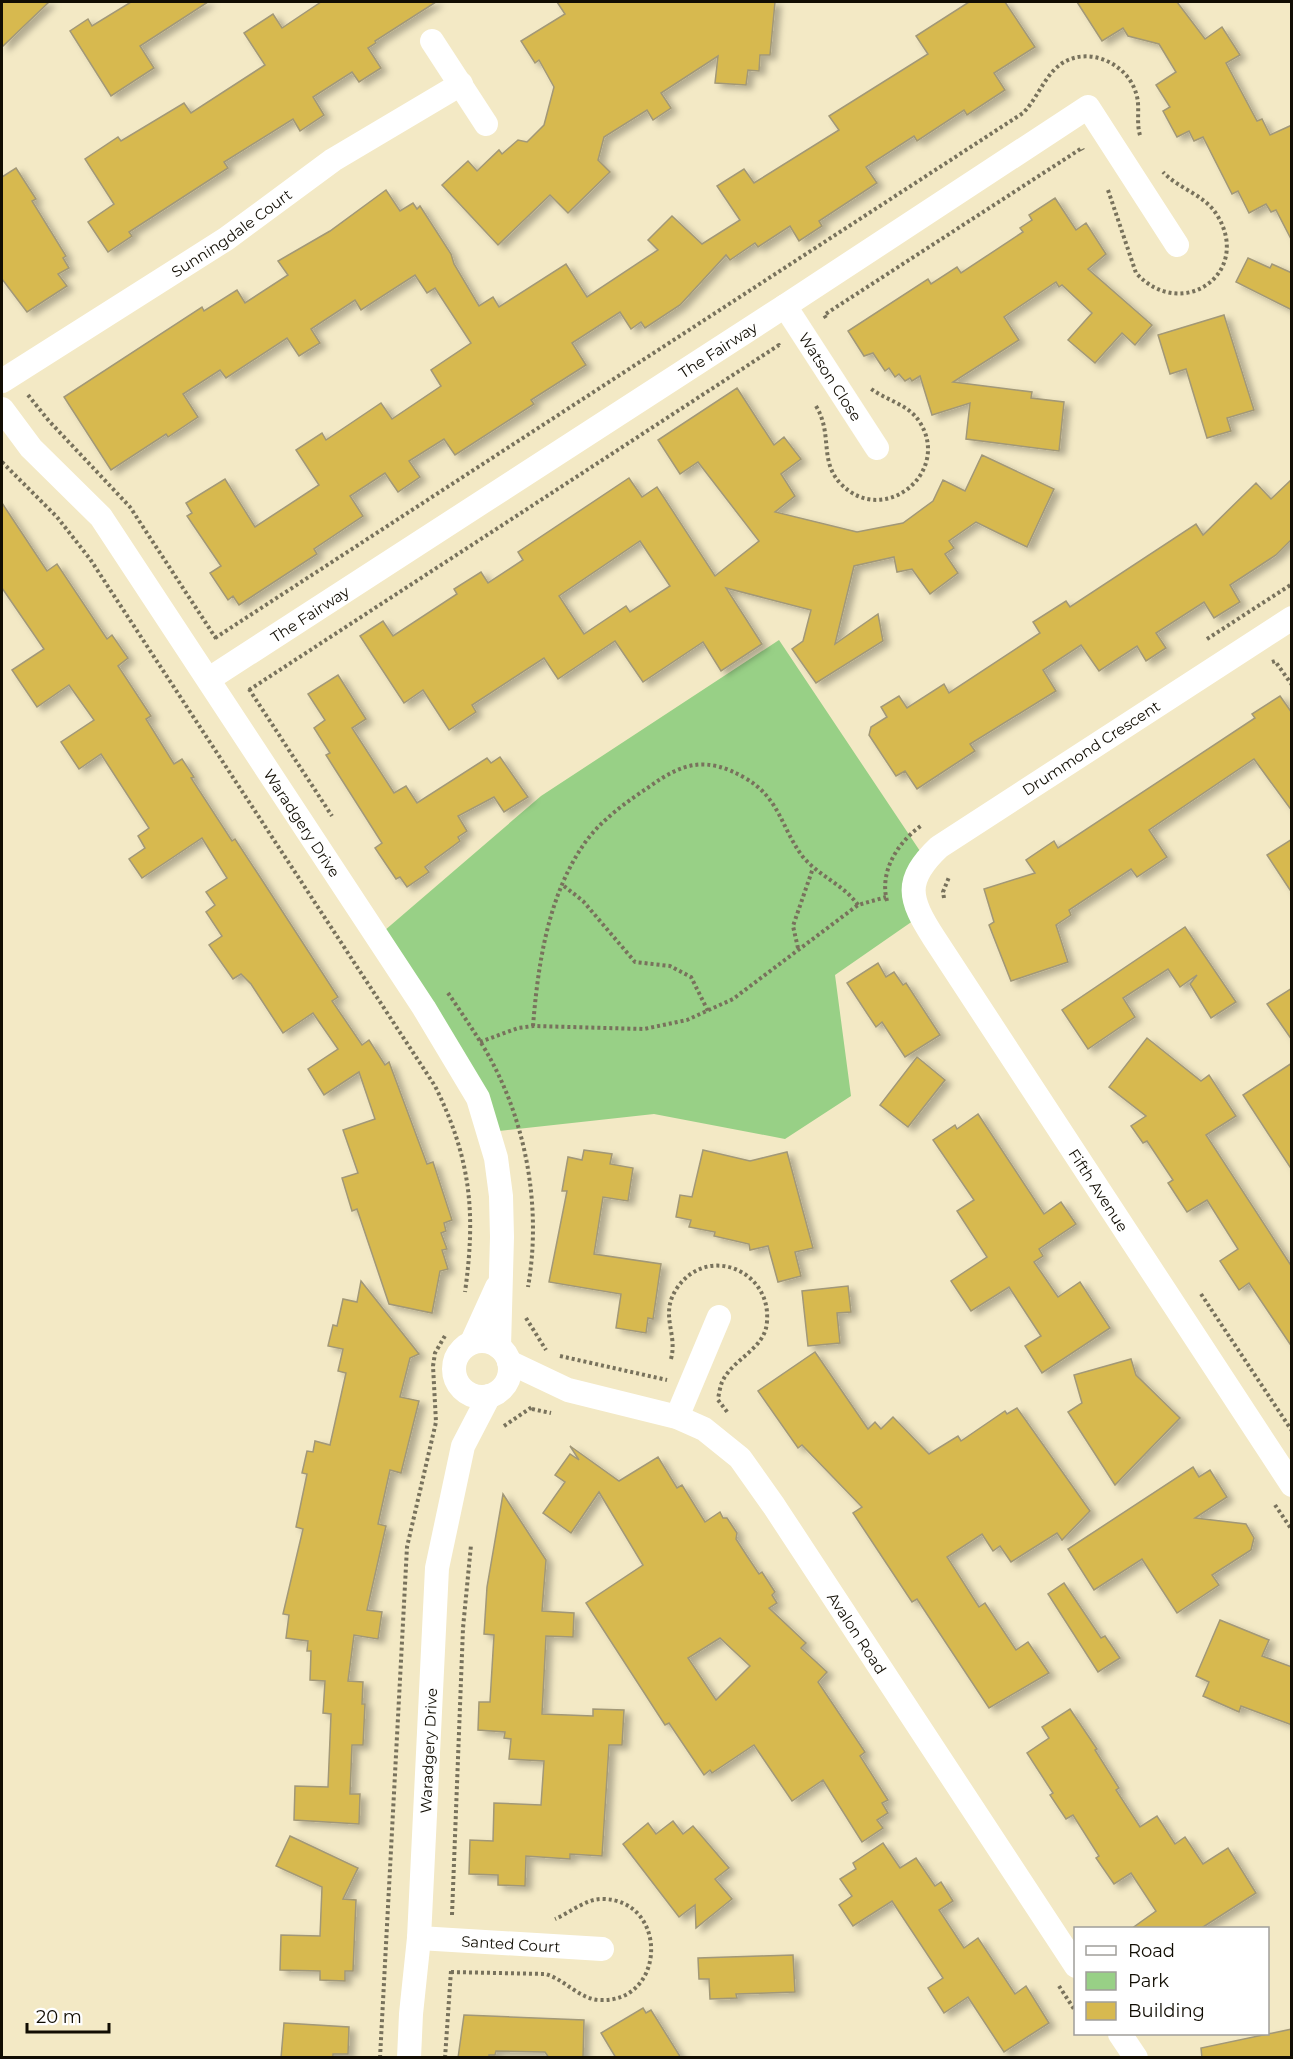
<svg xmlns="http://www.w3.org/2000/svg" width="1293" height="2059" font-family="Montserrat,sans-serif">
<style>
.green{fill:#98d086}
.building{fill:#d7b950;stroke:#a29877;stroke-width:1.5;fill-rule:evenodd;filter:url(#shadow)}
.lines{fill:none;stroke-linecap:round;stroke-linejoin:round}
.path{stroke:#78725c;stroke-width:4;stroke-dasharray:3 3;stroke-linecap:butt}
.minor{stroke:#fff;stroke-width:24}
.labels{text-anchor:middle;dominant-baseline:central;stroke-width:4.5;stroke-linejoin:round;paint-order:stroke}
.street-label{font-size:15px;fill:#110d03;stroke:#fff}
</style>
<defs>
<filter id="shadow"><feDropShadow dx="6" dy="4" stdDeviation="3" flood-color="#0004"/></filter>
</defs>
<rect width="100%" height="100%" fill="#f3e9c5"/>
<path class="green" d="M 779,640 L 926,860 L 920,916 L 835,975 L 851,1096 L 785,1139 L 654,1114 L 490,1132 L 377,937 L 541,796 Z"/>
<g class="building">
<path d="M 2,2 L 49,2 L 2,47 Z"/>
<path d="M 131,2 L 208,2 L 140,46 L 154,68 L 111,96 L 70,31 L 88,19 L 92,26 Z"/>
<path d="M 321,2 L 436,2 L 375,41 L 376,43 L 368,48 L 381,68 L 359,82 L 352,72 L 313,97 L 324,115 L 300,131 L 293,119 L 224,162 L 228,168 L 129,232 L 132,236 L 108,252 L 88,222 L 114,204 L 85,159 L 118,137 L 121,141 L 184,103 L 191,113 L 265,65 L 244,33 L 273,14 L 282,28 Z"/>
<path d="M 557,2 L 775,2 L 770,55 L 760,55 L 759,71 L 748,70 L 746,85 L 715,83 L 718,56 L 661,93 L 671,108 L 653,120 L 647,110 L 604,137 L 598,160 L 610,172 L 568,213 L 550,195 L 498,245 L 442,185 L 468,161 L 477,171 L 499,150 L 502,154 L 518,140 L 527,142 L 544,125 L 554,87 L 539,60 L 535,63 L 521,41 L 565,14 Z"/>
<path d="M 969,2 L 1005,2 L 1035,47 L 994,73 L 1005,90 L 967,115 L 964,110 L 917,141 L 914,136 L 866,167 L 877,183 L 819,221 L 822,226 L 799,241 L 790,226 L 758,247 L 755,243 L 730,260 L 726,255 L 680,305 L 645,328 L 641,322 L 631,329 L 620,312 L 572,343 L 586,365 L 531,400 L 534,404 L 455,455 L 444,439 L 409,461 L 420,477 L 398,492 L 385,473 L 350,496 L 363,516 L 314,549 L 317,554 L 239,605 L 233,596 L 228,600 L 210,573 L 221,566 L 187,516 L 192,513 L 186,503 L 225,479 L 255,527 L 319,485 L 296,450 L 322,433 L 326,440 L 381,403 L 392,419 L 441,386 L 431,370 L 471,343 L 435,288 L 427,293 L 415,275 L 361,310 L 355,300 L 311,329 L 320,343 L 299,356 L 287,338 L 226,378 L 220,370 L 183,394 L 198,417 L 168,437 L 166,434 L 111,470 L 64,397 L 202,307 L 204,311 L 237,290 L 245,303 L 288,275 L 278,261 L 330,231 L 386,190 L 400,211 L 413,203 L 417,209 L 420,206 L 451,254 L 454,264 L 479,306 L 493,297 L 499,307 L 566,264 L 587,297 L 658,250 L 648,240 L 672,216 L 702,244 L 740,220 L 717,186 L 744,169 L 754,183 L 839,130 L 829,116 L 928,54 L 916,36 Z"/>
<path d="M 1077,2 L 1177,2 L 1205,39 L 1222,27 L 1240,55 L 1226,63 L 1257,121 L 1262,119 L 1270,135 L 1292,125 L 1292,241 L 1276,210 L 1271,212 L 1266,204 L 1249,213 L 1238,191 L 1232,194 L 1203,137 L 1194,141 L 1189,131 L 1177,137 L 1163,111 L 1170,107 L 1156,85 L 1176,72 L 1159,44 L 1128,36 L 1123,28 L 1102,41 Z"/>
<path d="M 16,168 L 36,199 L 32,201 L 66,256 L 63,258 L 69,268 L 58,274 L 67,286 L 27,312 L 2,279 L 2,177 Z"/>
<path d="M 1055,198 L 1076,230 L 1086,223 L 1106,254 L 1088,269 L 1152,325 L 1135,345 L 1122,333 L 1095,363 L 1068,340 L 1092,313 L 1062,285 L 1059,287 L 1056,282 L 1004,317 L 1019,340 L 953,382 L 1032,392 L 1031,398 L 1064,402 L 1059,451 L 966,439 L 970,403 L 932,415 L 920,376 L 912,381 L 910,378 L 905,381 L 899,374 L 895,377 L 889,368 L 885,371 L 873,353 L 864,356 L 848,331 L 928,279 L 931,284 L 957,267 L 961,273 L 1023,232 L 1020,228 L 1032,220 L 1029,215 Z"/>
<path d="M 1248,258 L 1270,268 L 1272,264 L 1292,273 L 1292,310 L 1236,282 Z"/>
<path d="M 1224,315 L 1254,410 L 1227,418 L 1231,431 L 1207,438 L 1186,369 L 1170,374 L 1158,335 Z"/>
<path d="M 737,388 L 774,445 L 784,437 L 801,459 L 781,474 L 795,496 L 775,512 L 857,532 L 903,523 L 933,501 L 943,480 L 965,491 L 982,455 L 1054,489 L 1027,547 L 976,522 L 949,541 L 954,548 L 945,554 L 958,573 L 930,594 L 912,569 L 897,572 L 894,557 L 854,566 L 835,644 L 878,614 L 883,641 L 816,683 L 792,649 L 803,641 L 811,610 L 726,588 L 762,644 L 721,671 L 703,642 L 643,682 L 615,641 L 558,679 L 544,658 L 472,705 L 476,712 L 449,730 L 423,690 L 404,703 L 360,636 L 383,621 L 393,636 L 457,594 L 454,589 L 481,572 L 488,583 L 523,560 L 518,552 L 629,478 L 642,497 L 657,487 L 715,576 L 759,541 L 698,462 L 680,474 L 658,440 ZM 640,541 L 670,586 L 630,612 L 626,606 L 584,634 L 559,596 Z"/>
<path d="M 1292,479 L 1292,539 L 1276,555 L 1230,585 L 1240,602 L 1214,618 L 1204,602 L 1156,633 L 1166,648 L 1146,661 L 1137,646 L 1099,671 L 1081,645 L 1043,670 L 1056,691 L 970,744 L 975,751 L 917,789 L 905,771 L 896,776 L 869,735 L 871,727 L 887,717 L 881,707 L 899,696 L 907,708 L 944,684 L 949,693 L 1040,633 L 1033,622 L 1066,601 L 1070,607 L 1196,524 L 1203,535 L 1256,483 L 1271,499 Z"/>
<path d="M 2,503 L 47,571 L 57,564 L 107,639 L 112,635 L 128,658 L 118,666 L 151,716 L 146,719 L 174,764 L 182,759 L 194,777 L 191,778 L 232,841 L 235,839 L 260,877 L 338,997 L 332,1001 L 362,1045 L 369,1040 L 385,1065 L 389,1062 L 427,1164 L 433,1162 L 452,1220 L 444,1223 L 446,1231 L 441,1233 L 447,1249 L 442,1250 L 448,1269 L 440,1271 L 432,1313 L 389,1304 L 357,1209 L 352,1211 L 342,1178 L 358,1173 L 343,1130 L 375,1119 L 359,1072 L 324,1095 L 308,1069 L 338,1049 L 313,1013 L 283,1033 L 251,984 L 241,974 L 233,979 L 209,945 L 222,936 L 206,912 L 215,905 L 206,892 L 227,878 L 202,838 L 142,878 L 129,859 L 145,848 L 138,836 L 149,828 L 101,754 L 79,769 L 61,742 L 94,720 L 69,685 L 37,707 L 12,670 L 44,649 L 2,588 Z"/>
<path d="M 338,675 L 366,719 L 352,728 L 394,793 L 406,786 L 417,803 L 487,758 L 491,763 L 500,757 L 528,797 L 504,812 L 494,797 L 458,816 L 467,831 L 458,837 L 460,841 L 425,867 L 429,872 L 407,887 L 400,877 L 396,879 L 375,848 L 382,843 L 326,755 L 330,753 L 314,728 L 325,720 L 308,694 Z"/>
<path d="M 1280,696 L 1292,713 L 1292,811 L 1254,759 L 1149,830 L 1167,857 L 1137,877 L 1131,869 L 1069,910 L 1071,915 L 1056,925 L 1068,962 L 1011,981 L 989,925 L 994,922 L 984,889 L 1035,873 L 1026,860 L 1054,841 L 1058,848 L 1255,718 L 1252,714 Z"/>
<path d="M 1292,839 L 1292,893 L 1267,855 Z"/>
<path d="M 1185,927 L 1236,1002 L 1211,1018 L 1190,984 L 1197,975 L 1180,987 L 1168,969 L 1123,998 L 1135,1017 L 1088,1049 L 1062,1010 Z"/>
<path d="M 878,963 L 886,977 L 894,972 L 903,985 L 906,983 L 940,1035 L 905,1057 L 882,1022 L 876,1027 L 847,983 Z"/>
<path d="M 1292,988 L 1292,1040 L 1267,1004 Z"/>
<path d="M 1147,1038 L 1201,1081 L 1209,1075 L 1236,1116 L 1206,1135 L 1292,1267 L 1292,1347 L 1249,1283 L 1239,1290 L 1220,1261 L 1238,1249 L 1207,1200 L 1187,1212 L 1168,1183 L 1173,1180 L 1147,1141 L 1143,1143 L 1131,1126 L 1146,1116 L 1109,1087 Z"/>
<path d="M 917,1057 L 945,1080 L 908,1127 L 880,1105 Z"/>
<path d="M 1292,1063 L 1292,1170 L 1243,1095 Z"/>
<path d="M 978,1114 L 1044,1214 L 1061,1202 L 1076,1224 L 1039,1249 L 1043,1256 L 1034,1262 L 1058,1297 L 1080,1282 L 1110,1328 L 1042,1373 L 1025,1346 L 1041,1336 L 1009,1287 L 971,1311 L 951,1281 L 987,1257 L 957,1211 L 974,1200 L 933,1140 L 955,1125 L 957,1129 Z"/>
<path d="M 584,1150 L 612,1154 L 610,1164 L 633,1168 L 628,1201 L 603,1197 L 594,1254 L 661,1264 L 653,1319 L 648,1318 L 646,1333 L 616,1328 L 621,1294 L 549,1282 L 567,1191 L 562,1191 L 568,1157 L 582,1160 Z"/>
<path d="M 703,1150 L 750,1161 L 787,1152 L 813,1248 L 795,1252 L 801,1276 L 778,1282 L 768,1246 L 750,1250 L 749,1244 L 714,1236 L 715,1232 L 689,1227 L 691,1220 L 676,1217 L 680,1195 L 692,1197 Z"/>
<path d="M 361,1281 L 419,1354 L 410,1358 L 400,1397 L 419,1401 L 401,1473 L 390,1470 L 378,1524 L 386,1526 L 367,1610 L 382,1612 L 378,1639 L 354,1635 L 348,1681 L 363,1682 L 362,1704 L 365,1704 L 363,1745 L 352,1745 L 350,1794 L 360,1794 L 359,1824 L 294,1820 L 295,1786 L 328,1787 L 331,1714 L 323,1713 L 325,1681 L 310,1680 L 311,1651 L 307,1651 L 308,1641 L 286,1638 L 289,1615 L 283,1614 L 303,1529 L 296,1527 L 307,1474 L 302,1473 L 307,1451 L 313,1452 L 315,1441 L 330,1445 L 346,1373 L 338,1371 L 343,1349 L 328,1346 L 333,1325 L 337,1326 L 343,1299 L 357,1302 Z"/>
<path d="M 848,1286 L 851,1312 L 837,1313 L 840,1343 L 808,1346 L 802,1291 Z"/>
<path d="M 815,1352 L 868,1429 L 875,1422 L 881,1429 L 893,1417 L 929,1454 L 958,1436 L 961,1441 L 1005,1411 L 1007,1414 L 1017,1408 L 1090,1511 L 1062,1540 L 1057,1533 L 1011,1562 L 1000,1546 L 993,1551 L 982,1534 L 947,1557 L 979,1607 L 985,1603 L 1016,1650 L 1028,1642 L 1049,1673 L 989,1708 L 917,1599 L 912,1602 L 853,1513 L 862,1507 L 802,1445 L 798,1448 L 758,1391 Z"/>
<path d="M 1131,1359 L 1136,1375 L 1180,1418 L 1115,1485 L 1068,1412 L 1082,1403 L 1074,1375 Z"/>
<path d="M 570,1446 L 619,1481 L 658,1457 L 677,1488 L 682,1485 L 705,1522 L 720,1512 L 723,1518 L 727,1518 L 737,1533 L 736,1539 L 747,1556 L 759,1574 L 762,1572 L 775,1592 L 772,1595 L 777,1603 L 769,1608 L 806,1643 L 801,1648 L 827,1672 L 818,1682 L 865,1752 L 860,1756 L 888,1800 L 882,1803 L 888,1813 L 877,1820 L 883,1828 L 862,1842 L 823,1780 L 792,1801 L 754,1745 L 712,1773 L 710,1770 L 704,1775 L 669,1723 L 665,1725 L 586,1603 L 643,1565 L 599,1492 L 571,1533 L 543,1513 L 565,1482 L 555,1475 L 570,1454 L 579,1460 ZM 720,1638 L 750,1666 L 716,1700 L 688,1658 Z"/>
<path d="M 1193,1467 L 1199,1477 L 1210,1470 L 1227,1497 L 1195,1518 L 1246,1524 L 1254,1538 L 1251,1550 L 1212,1575 L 1219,1585 L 1177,1613 L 1142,1559 L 1094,1590 L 1068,1549 Z"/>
<path d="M 503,1494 L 546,1560 L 542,1611 L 574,1613 L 573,1637 L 546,1636 L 542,1714 L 593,1716 L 593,1709 L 624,1710 L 622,1745 L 609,1745 L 602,1856 L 570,1854 L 570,1859 L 526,1856 L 525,1886 L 498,1885 L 498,1875 L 469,1874 L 470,1840 L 493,1841 L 494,1803 L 541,1805 L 544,1761 L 509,1759 L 511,1739 L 504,1738 L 505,1732 L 478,1730 L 479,1702 L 490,1702 L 494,1635 L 484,1634 L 487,1587 Z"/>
<path d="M 1064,1583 L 1101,1638 L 1105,1636 L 1120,1658 L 1098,1672 L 1048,1594 Z"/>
<path d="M 1220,1620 L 1269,1640 L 1262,1656 L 1292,1667 L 1292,1725 L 1241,1706 L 1239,1712 L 1203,1696 L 1209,1682 L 1196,1676 Z"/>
<path d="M 1070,1709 L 1097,1749 L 1095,1750 L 1119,1788 L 1116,1790 L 1140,1827 L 1157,1816 L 1175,1844 L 1185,1837 L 1203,1864 L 1228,1848 L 1256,1893 L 1200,1929 L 1131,1929 L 1156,1911 L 1131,1873 L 1114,1884 L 1096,1858 L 1099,1856 L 1073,1815 L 1066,1819 L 1050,1795 L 1053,1793 L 1027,1753 L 1049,1738 L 1042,1727 Z"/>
<path d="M 673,1821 L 683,1834 L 693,1826 L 729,1868 L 715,1879 L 732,1899 L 696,1928 L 695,1905 L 679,1917 L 623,1844 L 648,1823 L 656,1834 Z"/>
<path d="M 290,1836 L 358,1868 L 343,1899 L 356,1900 L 353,1971 L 345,1971 L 345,1981 L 320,1980 L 320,1971 L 280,1970 L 281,1935 L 320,1936 L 322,1887 L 276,1866 Z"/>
<path d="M 883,1843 L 900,1868 L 916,1858 L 935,1886 L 941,1882 L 953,1901 L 939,1910 L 964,1948 L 978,1938 L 1015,1994 L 1026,1986 L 1049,2023 L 1004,2052 L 968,1997 L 944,2013 L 928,1988 L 943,1978 L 892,1901 L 853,1926 L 839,1905 L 852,1896 L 840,1879 L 856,1869 L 853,1863 Z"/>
<path d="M 793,1955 L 795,1992 L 736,1994 L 737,1998 L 710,1999 L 709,1979 L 699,1979 L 698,1958 Z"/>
<path d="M 643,2008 L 646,2013 L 651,2010 L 681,2058 L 616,2058 L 601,2033 Z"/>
<path d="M 464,2015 L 584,2020 L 583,2058 L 549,2058 L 545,2052 L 496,2051 L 495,2055 L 489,2055 L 489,2058 L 458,2058 Z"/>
<path d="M 284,2023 L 349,2027 L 348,2054 L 333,2054 L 333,2058 L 281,2058 Z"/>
<path d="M 1292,2029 L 1292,2058 L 1202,2058 L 1201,2048 Z"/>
</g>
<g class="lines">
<g class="path">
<path d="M 1108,190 L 1136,273 C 1182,323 1253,273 1217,215 C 1205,195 1179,189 1163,172"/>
<path d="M 826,318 L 824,315 L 1082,148 L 1083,150"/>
<path d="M 28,395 L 49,421 L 130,507 L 217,640"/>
<path d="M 816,406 C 833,434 819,460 840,483 C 883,529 953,472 919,421 C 908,404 885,400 870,388"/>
<path d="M 2,462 L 57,517 L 90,559 L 435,1086 C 471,1159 476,1213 465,1292"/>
<path d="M 215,638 L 1023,113 C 1036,100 1042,82 1055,69 C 1081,43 1126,60 1136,93 C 1141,108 1135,123 1141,138"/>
<path d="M 1207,639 L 1292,584"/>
<path d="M 1272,662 L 1275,661 L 1292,685"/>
<path d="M 249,689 L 332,816"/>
<path d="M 249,690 L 779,345 L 781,348"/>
<path d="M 564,886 L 583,901 L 635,962 L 670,966 L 691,977 L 708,1011"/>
<path d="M 944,898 L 943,892 L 949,877"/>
<path d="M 887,901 C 879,871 898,842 922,825"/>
<path d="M 798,948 L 793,926 L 813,868"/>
<path d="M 448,993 C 461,1012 474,1031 486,1051 C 526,1120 542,1207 528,1287"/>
<path d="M 533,1026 C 538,964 548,896 584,844 C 600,821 626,802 649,787 C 683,762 707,756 745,778 C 780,798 781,828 803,857 C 819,876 844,885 858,905"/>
<path d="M 480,1042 L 518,1028 L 533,1026 L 644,1029 L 687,1020 L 733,999 L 858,905 L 886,897"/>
<path d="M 1201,1294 L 1292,1431"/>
<path d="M 526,1318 L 546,1350"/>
<path d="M 560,1356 L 667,1380"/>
<path d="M 671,1359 C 678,1333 659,1315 677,1288 C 707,1244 771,1270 767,1321 C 766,1349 733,1358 722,1382 C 720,1387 719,1394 718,1399"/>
<path d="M 718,1400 L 728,1413"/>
<path d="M 532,1409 L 551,1413"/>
<path d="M 504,1426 L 532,1407"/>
<path d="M 1275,1505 L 1292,1530"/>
<path d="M 452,1915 L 463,1628 L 471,1545"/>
<path d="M 451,1972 L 546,1974 C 565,1980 580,1999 599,2000 C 667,2004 669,1899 602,1899 C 585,1899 570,1913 555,1919"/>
<path d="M 1059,1986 L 1076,2012"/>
<path d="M 380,2058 L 407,1547 L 436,1422 L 433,1366 L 435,1353 L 446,1334"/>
<path d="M 445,2058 L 451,1971"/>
</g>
<g class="minor">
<path d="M 432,41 L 486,124"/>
<path id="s1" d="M 785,306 L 877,448"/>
<path id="s2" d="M 2,381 L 226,239 L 333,160 L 461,84"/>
<path id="s3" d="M 2,409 L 31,448 L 101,517 L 424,1008 L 478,1098 L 496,1158 L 501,1196 L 502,1237 L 499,1347"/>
<path id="s4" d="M 1292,618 L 939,847 C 903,881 909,899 934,938 L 1292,1485"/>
<path id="s5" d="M 209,679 L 785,306 L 1088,107 L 1177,245"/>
<circle cx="482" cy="1369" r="28"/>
<path d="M 472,1342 L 497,1287"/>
<path id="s6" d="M 509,1362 L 568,1390 L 677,1417 L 704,1429 L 740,1458 L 774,1506 L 1076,1966"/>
<path d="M 677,1417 L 719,1317"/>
<path id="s7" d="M 419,1938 L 602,1949"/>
<path d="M 1120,2034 L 1136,2058"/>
<path id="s8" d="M 409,2058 L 411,2014 L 419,1938 L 437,1568 L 463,1446 L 489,1396"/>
</g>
</g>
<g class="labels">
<g class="street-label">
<text stroke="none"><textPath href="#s2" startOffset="273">Sunningdale Court</textPath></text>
<text stroke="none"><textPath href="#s5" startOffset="606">The Fairway</textPath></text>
<text stroke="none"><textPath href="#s1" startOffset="84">Watson Close</textPath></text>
<text stroke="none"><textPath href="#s5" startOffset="120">The Fairway</textPath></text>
<text transform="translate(1091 748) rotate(-33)">Drummond Crescent</text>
<text stroke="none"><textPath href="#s3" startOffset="513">Waradgery Drive</textPath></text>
<text stroke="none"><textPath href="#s4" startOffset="826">Fifth Avenue</textPath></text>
<text stroke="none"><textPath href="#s6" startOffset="464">Avalon Road</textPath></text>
<text stroke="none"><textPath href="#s8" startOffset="308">Waradgery Drive</textPath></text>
<text stroke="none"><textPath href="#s7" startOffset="92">Santed Court</textPath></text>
</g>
</g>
<rect width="1293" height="2059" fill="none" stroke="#110d03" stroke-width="6"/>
<rect x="1074" y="1927" width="195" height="108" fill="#ffffff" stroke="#a09e9a" stroke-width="1.5"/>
<rect x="1086" y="1946" width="30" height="9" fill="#ffffff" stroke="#a09e9a" stroke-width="1.5"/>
<text x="1128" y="1957" font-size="18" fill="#110d03">Road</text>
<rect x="1086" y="1972" width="30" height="18" fill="#98d086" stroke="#a09e9a" stroke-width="1.5"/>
<text x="1128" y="1987" font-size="18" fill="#110d03">Park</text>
<rect x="1086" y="2002" width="30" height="18" fill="#d7b950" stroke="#a09e9a" stroke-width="1.5"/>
<text x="1128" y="2017" font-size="18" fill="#110d03">Building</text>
<path d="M27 2023v9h82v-9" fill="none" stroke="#110d03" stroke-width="3"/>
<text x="36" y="2023" font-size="18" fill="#110d03" stroke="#ffffff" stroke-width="4.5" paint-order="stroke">20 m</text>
</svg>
